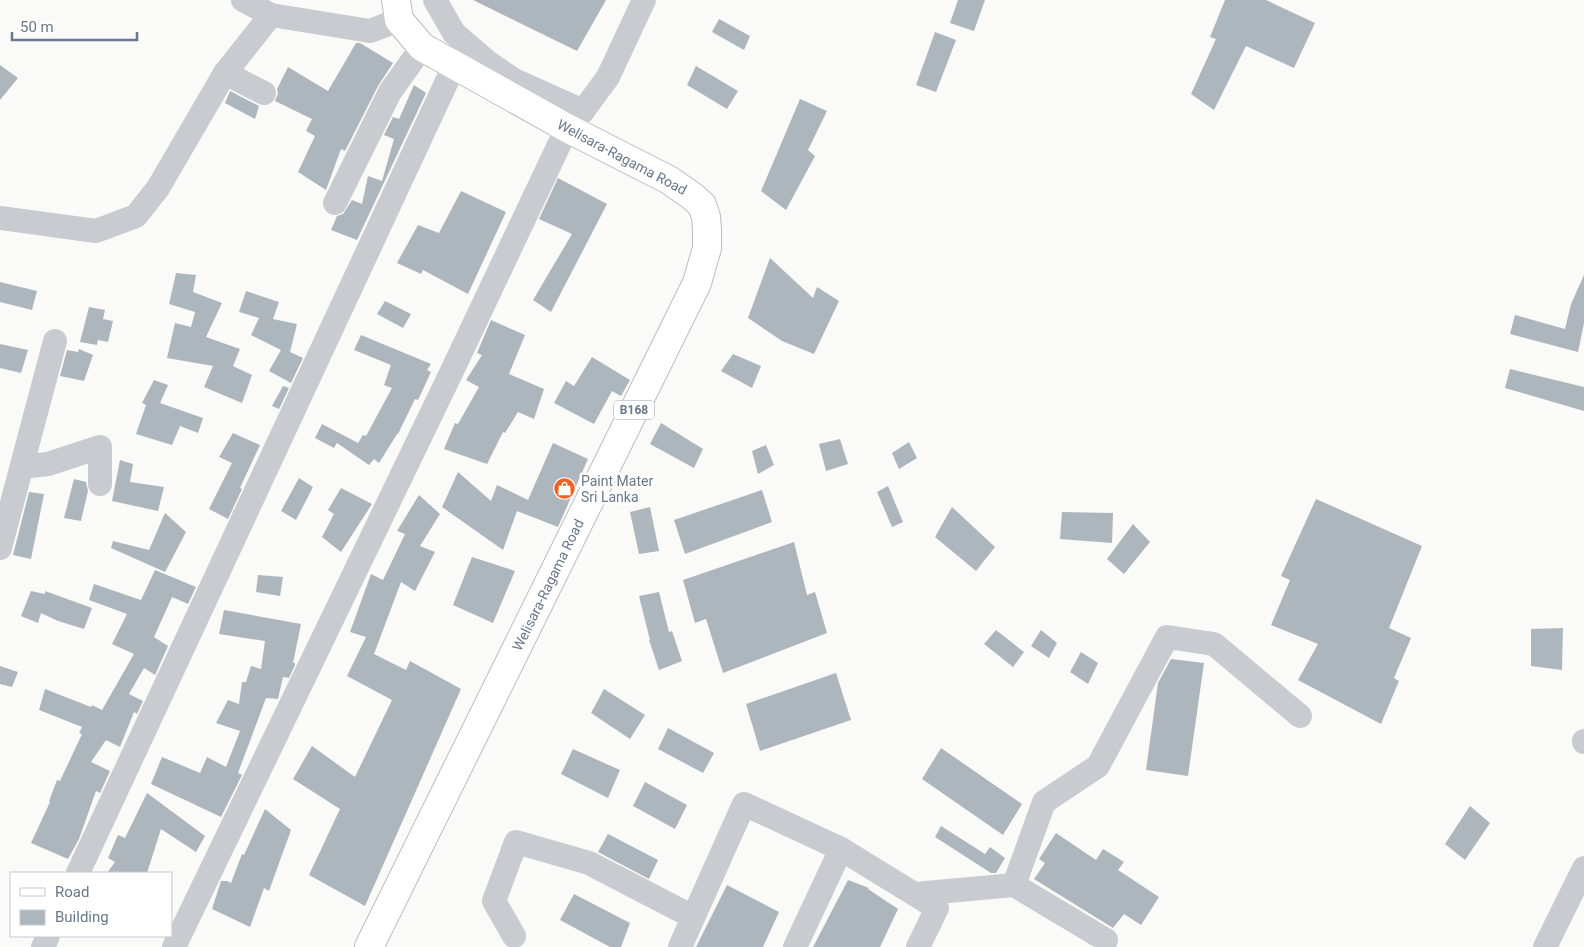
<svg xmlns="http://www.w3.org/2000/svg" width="1584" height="947" font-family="Roboto,sans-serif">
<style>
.building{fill:#aeb6bd}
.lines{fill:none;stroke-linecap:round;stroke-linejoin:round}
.major-casing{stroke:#b9bdc2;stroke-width:30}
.minor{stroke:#c8cbcf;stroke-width:24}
.major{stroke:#fff;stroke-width:28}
.labels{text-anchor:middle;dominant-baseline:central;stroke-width:5;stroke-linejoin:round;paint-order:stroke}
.shield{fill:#fff;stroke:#95a0ad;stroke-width:1}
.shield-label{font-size:12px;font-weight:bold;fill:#68788a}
.street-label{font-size:14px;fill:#68788a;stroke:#fff}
.poi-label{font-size:14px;fill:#68788a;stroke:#fff;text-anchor:start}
</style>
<rect width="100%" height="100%" fill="#fafaf8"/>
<g class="building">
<path d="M 473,0 L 606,0 L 577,51 Z"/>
<path d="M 958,0 L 985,0 L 974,31 L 950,23 Z"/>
<path d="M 1225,0 L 1266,0 L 1315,23 L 1294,68 L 1246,46 L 1214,110 L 1191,94 L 1216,39 L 1210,37 Z"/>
<path d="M 719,19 L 750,36 L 744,50 L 712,32 Z"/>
<path d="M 935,32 L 956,40 L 936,92 L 916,85 Z"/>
<path d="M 356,43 L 360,43 L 393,63 L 378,86 L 345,151 L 341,149 L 326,190 L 298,172 L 315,136 L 306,131 L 312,119 L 275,101 L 278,93 L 277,89 L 288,67 L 328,91 Z"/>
<path d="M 0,65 L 18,78 L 0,100 Z"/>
<path d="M 696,66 L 738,91 L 727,109 L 687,85 Z"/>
<path d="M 414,85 L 426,93 L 357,240 L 331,230 L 337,216 L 343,214 L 352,200 L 362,204 L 368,176 L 382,181 L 394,139 L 384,135 L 393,117 L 399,119 Z"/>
<path d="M 230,91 L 259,106 L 255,119 L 225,103 Z"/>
<path d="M 800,99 L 827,111 L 808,150 L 815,156 L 786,210 L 761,191 Z"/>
<path d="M 558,178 L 607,204 L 551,312 L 533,300 L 572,234 L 539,219 Z"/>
<path d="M 461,191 L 506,212 L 468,294 L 423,270 L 421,274 L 397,263 L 418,225 L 439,233 Z"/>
<path d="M 770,258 L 813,298 L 817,287 L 839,301 L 814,354 L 782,341 L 748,318 Z"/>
<path d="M 176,273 L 196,275 L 193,292 L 222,303 L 206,337 L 240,349 L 233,366 L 252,375 L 242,403 L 204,387 L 213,366 L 167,358 L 175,323 L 191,327 L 195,312 L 169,304 Z"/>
<path d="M 1584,275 L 1584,323 L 1578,352 L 1510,334 L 1515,315 L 1565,329 L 1571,304 Z"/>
<path d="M 0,282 L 37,291 L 32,310 L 0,302 Z"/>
<path d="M 246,291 L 279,302 L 273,319 L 297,324 L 290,352 L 303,358 L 291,383 L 269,371 L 281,350 L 251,335 L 259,318 L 239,312 Z"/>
<path d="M 385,301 L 411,314 L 403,328 L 377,314 Z"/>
<path d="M 89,307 L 105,310 L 103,319 L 113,321 L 108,342 L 98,340 L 97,345 L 80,342 Z"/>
<path d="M 491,320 L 525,335 L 509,374 L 544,389 L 534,419 L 518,412 L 505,433 L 503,432 L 487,464 L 444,449 L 455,423 L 458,424 L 479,387 L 466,380 L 482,355 L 477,353 Z"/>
<path d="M 361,335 L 431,364 L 427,370 L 431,372 L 418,400 L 415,399 L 398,434 L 397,434 L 379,463 L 374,459 L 369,465 L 337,443 L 334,448 L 315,438 L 322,424 L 358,443 L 363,435 L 366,436 L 392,388 L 384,385 L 391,365 L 354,350 Z"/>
<path d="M 0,344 L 28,350 L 21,373 L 0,368 Z"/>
<path d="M 79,349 L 93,355 L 84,381 L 60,376 L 67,350 L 78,352 Z"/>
<path d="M 733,354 L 761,366 L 752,388 L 721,371 Z"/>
<path d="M 592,357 L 630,380 L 621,396 L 612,391 L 594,424 L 554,403 L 566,381 L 574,386 Z"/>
<path d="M 1510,369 L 1584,387 L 1584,411 L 1505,388 Z"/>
<path d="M 154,380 L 168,385 L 160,403 L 203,418 L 198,433 L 180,426 L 172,445 L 136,434 L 146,405 L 142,403 Z"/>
<path d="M 283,386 L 289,388 L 279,409 L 272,406 Z"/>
<path d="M 661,423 L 703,449 L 694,468 L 650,444 Z"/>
<path d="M 233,433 L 260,445 L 240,488 L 242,489 L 228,519 L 209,509 L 232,463 L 219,457 Z"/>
<path d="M 840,439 L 848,464 L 826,471 L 819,444 Z"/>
<path d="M 909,442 L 917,458 L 899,469 L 892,453 Z"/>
<path d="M 553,443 L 588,459 L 558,527 L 517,511 L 503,550 L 442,507 L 458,472 L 491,501 L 497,485 L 528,500 Z"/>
<path d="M 766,445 L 774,465 L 758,474 L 752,451 Z"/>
<path d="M 120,460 L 133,464 L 130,482 L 164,487 L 158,511 L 112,501 Z"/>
<path d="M 299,478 L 313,487 L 296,520 L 281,511 Z"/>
<path d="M 74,479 L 86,482 L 88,491 L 81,521 L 64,518 Z"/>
<path d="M 888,486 L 903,522 L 892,527 L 877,492 Z"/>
<path d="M 341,488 L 372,504 L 341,552 L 322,537 L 334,514 L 328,510 Z"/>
<path d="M 762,490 L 772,522 L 685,554 L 674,520 Z"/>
<path d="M 29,492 L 44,494 L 31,559 L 13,555 Z"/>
<path d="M 419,495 L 440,514 L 420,546 L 435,552 L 415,591 L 401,582 L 374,654 L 406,670 L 410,661 L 461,689 L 365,906 L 309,875 L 340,809 L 293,779 L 312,746 L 355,777 L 392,700 L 347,676 L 366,637 L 350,632 L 371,574 L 383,580 L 405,534 L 397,531 Z"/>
<path d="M 1316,499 L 1422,546 L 1389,628 L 1411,638 L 1394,678 L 1399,681 L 1381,724 L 1298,680 L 1318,644 L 1271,625 L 1290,580 L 1281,576 Z"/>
<path d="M 650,507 L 659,551 L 639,554 L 630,512 Z"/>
<path d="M 952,507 L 995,547 L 976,571 L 935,537 Z"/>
<path d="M 1062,512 L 1113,513 L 1112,543 L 1060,539 Z"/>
<path d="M 165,513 L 186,532 L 165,572 L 111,548 L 113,541 L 149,550 Z"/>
<path d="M 1133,524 L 1150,542 L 1124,574 L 1107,559 Z"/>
<path d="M 794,542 L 807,595 L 815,592 L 827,633 L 723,673 L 706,619 L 695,623 L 683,580 Z"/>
<path d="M 472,557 L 515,571 L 493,623 L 453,605 Z"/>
<path d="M 155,570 L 196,587 L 188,604 L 172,597 L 154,637 L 168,646 L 155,675 L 144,668 L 129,694 L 143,701 L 137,714 L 134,712 L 120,747 L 106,740 L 91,762 L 110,771 L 100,793 L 96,791 L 79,839 L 68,859 L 31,843 L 50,802 L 49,801 L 57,780 L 60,781 L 82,734 L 79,733 L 82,727 L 39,710 L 45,689 L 91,707 L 92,705 L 102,710 L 134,654 L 112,644 L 127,614 L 89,600 L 94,584 L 141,600 Z"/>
<path d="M 258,575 L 283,577 L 280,596 L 256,592 Z"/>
<path d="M 31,591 L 45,594 L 45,591 L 92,608 L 84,629 L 58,621 L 41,613 L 38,623 L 21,616 Z"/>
<path d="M 659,592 L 669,632 L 672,631 L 682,661 L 659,670 L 649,640 L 650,640 L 639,596 Z"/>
<path d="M 224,610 L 301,624 L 293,663 L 295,663 L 295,665 L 289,678 L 283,677 L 278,699 L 266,698 L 238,773 L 242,775 L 221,817 L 151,784 L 162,757 L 200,773 L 207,757 L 226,767 L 240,731 L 216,723 L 228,700 L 239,704 L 242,682 L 246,682 L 251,666 L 261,669 L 265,641 L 219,634 Z"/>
<path d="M 1563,628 L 1562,670 L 1531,666 L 1531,629 Z"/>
<path d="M 996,630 L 1024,652 L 1013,667 L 984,644 Z"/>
<path d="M 1041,630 L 1057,643 L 1049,658 L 1031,646 Z"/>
<path d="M 1081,652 L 1098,663 L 1088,684 L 1070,672 Z"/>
<path d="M 1171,659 L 1204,663 L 1188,776 L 1146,770 L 1158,683 Z"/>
<path d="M 0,666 L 18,672 L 12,687 L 0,684 Z"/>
<path d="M 836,673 L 851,720 L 760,751 L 746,704 Z"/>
<path d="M 604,689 L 645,715 L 630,739 L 591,713 Z"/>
<path d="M 668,728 L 714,753 L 703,773 L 658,749 Z"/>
<path d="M 941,748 L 1022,804 L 1003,835 L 922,779 Z"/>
<path d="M 573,749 L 620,770 L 608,798 L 561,774 Z"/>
<path d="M 645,782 L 687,805 L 675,829 L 633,806 Z"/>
<path d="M 147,793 L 205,836 L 196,852 L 161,829 L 147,873 L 107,873 L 115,862 L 108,858 L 118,835 L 125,838 Z"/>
<path d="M 1470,806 L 1490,823 L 1465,860 L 1445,844 Z"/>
<path d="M 265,809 L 291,830 L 269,891 L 264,888 L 250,927 L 212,909 L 221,881 L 227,881 L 231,883 L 242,854 L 244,855 Z"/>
<path d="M 941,826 L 985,854 L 990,847 L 1005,858 L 996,873 L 991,873 L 935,837 Z"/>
<path d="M 1056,833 L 1096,860 L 1103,849 L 1124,862 L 1118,870 L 1159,897 L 1141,925 L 1124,914 L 1113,928 L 1034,879 L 1045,863 L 1039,859 Z"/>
<path d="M 608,834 L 658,860 L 649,879 L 598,852 Z"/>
<path d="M 848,880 L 869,888 L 868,889 L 898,909 L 880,947 L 813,947 Z"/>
<path d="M 727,885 L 779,912 L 763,947 L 696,947 Z"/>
<path d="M 574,894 L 630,923 L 621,947 L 610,947 L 560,920 Z"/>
</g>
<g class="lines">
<defs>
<path id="major" d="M 369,947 L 697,283 L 707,248 L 707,230 L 706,217 L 702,205 L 692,196 L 669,180 L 567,128 L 422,47 L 399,20 L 396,0"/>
</defs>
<use href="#major" class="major-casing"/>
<g class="minor">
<path d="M 243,0 L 271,15 L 370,31 L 399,20"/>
<path d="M 435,0 L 454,33 L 489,63 L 514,80 L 583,111"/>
<path d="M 225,73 L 264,93"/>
<path d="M 335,203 L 390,92 L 422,47"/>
<path d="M 0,218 L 96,231 L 136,216 L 158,188 L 225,73 L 271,15"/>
<path d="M 22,467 L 48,464 L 100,447 L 100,484"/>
<path d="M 0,548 L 55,341"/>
<path d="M 1584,741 L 1584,742"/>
<path d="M 78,873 L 454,66"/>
<path d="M 1014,885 L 1044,802 L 1098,766 L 1167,637 L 1214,644 L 1300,716"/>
<path d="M 915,894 L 1014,885 L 1106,940"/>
<path d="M 514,936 L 494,901 L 516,842 L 589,863 L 693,917"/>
<path d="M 43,947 L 48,936"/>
<path d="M 174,947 L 451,373 L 567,128 L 583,111 L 608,77 L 644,0"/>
<path d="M 680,947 L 744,804 L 841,849"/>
<path d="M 795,947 L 841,849 L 937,908 L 918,947"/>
<path d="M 1545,947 L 1584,868"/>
</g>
<use href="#major" class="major"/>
</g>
<defs>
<symbol id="shop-disc" viewBox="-11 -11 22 22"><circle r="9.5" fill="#ea6427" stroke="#fff"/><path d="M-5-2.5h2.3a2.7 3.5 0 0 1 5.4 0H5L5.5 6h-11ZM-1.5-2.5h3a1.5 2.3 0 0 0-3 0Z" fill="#fff"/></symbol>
</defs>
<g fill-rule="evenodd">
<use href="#shop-disc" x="552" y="476" width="25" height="25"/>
</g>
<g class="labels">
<rect class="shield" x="614" y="400.5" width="40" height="19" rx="4"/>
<g class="shield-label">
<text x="634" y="410">B168</text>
</g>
<g class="street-label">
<text transform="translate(622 157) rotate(28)">Welisara-Ragama Road</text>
<text transform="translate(548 585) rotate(-64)">Welisara-Ragama Road</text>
</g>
<g class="poi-label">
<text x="581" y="481">Paint Mater<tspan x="581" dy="16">Sri Lanka</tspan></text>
</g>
</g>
<rect x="10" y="872" width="162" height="65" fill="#ffffff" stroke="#c3c9d0"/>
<rect x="20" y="888" width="25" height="8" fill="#ffffff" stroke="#c3c9d0"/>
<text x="55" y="897" font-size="15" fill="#68788a">Road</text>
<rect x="20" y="910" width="25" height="15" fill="#aeb6bd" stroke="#c3c9d0"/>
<text x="55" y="922" font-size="15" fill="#68788a">Building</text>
<path d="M12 32v8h125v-8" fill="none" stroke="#68788a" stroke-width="2.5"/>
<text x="20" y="32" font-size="15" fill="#68788a" stroke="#ffffff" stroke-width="4" paint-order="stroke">50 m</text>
</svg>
